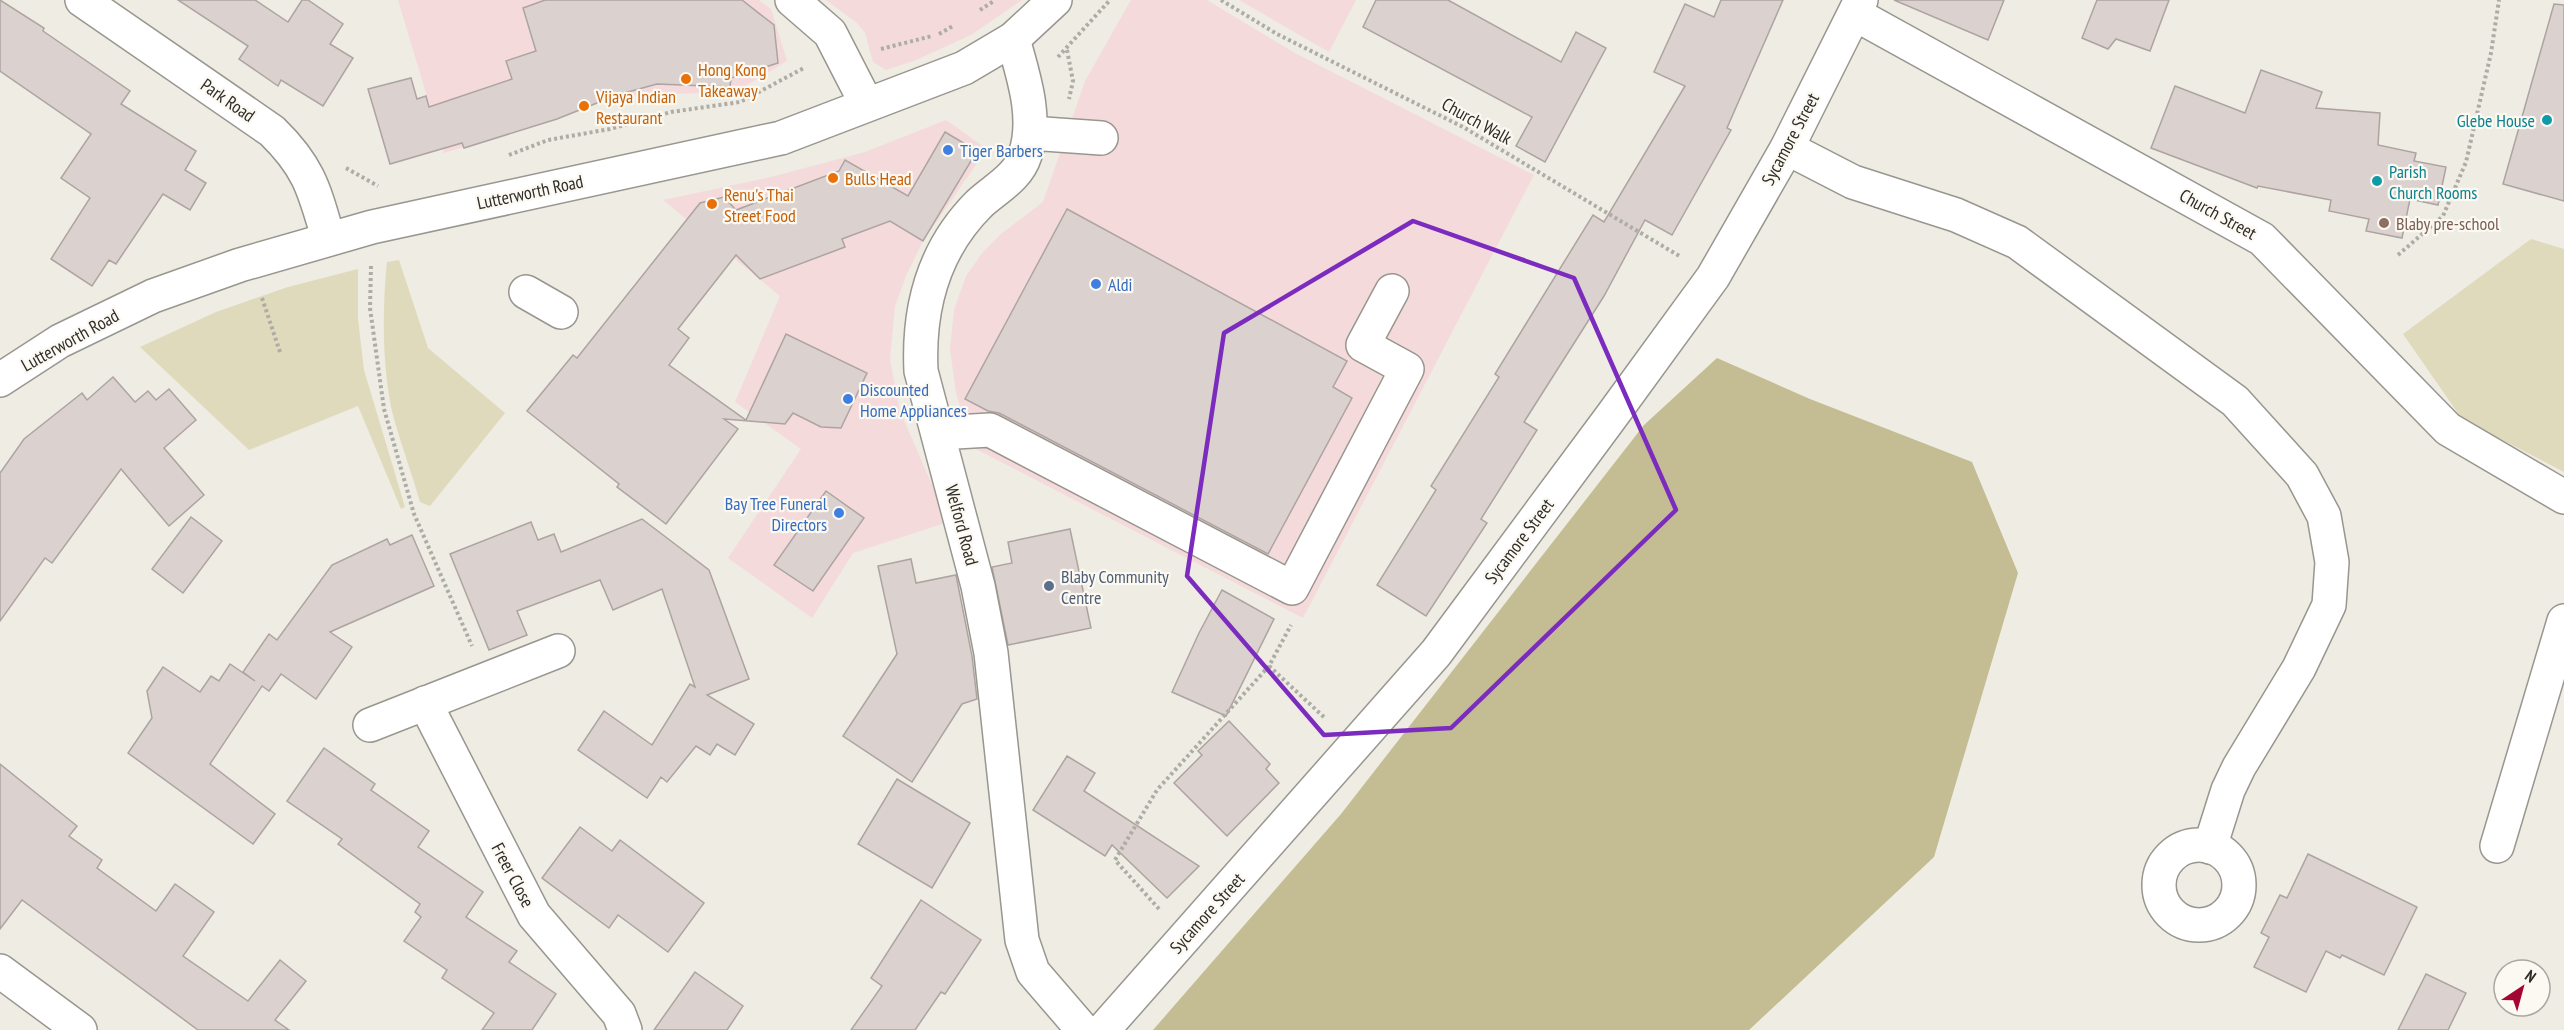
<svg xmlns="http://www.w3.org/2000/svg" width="2564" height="1030" font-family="'PT Sans Narrow',sans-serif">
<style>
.commercial{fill:#f5dadc}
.green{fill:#e0dabc}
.forest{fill:#c4bc92}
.building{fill:#dbd1cf;stroke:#ada4a1;stroke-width:1.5}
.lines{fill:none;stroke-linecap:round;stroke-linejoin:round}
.minor-casing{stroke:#98968e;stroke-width:36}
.path{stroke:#adaca5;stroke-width:4;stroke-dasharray:3 3;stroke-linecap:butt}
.minor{stroke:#fff;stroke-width:33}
.marked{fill:none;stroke:#7b2cbf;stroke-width:4.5;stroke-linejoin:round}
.food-dot{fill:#e8710a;stroke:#fbf9f1;stroke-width:2}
.culture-dot{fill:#0f9aa8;stroke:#fbf9f1;stroke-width:2}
.shop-dot{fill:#3f7fe0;stroke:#fbf9f1;stroke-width:2}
.education-dot{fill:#8d6e63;stroke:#fbf9f1;stroke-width:2}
.service-dot{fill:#5c6f8a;stroke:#fbf9f1;stroke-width:2}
.labels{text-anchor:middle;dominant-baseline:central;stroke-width:4.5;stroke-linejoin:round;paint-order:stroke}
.food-label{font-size:18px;fill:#c56008;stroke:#fbf9f1;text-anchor:start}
.street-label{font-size:18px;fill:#2e2d2a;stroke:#fbf9f1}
.culture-label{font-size:18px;fill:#0d838f;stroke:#fbf9f1;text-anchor:end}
.shop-label{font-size:18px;fill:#366cbe;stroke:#fbf9f1;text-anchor:start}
.education-label{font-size:18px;fill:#785e54;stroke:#fbf9f1;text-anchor:start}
.service-label{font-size:18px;fill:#4e5e75;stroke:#fbf9f1;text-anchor:start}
</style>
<rect width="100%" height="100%" fill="#eeece3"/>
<g class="commercial">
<path d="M 398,0 L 759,0 L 771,9 L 787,61 L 737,91 L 612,97 L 558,119 L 444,153 Z"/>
<path d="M 826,0 L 1022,0 L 971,35 L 916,60 L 886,70 L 873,62 L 865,33 L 857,23 Z"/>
<path d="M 1131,0 L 1207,0 L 1295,53 L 1534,175 L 1303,618 L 972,447 L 956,393 L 950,349 L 954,310 L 966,276 L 983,252 L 1001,234 L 1043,202 L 1085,81 Z"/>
<path d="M 1239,0 L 1356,0 L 1329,52 Z"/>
<path d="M 946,120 L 987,149 L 923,241 L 906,276 L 895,306 L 890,360 L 900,411 L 948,522 L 853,553 L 812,618 L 728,558 L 801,449 L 735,402 L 780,296 L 663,200 L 771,177 L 865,152 Z"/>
</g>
<g class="green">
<path d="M 2531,239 L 2564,249 L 2564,472 L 2462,419 L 2403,334 Z"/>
<path d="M 399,260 L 428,348 L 505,413 L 430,506 L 420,502 C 412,474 402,447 394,419 C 382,373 382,309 387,262 Z"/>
<path d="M 358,269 L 358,319 L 364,370 L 405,507 L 401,509 L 358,406 L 249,450 L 140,347 L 216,312 L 288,287 Z"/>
</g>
<path class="forest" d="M 1717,358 L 1810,399 L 1972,462 L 2018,573 L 1934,857 L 1749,1030 L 1153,1030 L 1341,814 L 1644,425 Z"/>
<g class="building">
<path d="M 0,0 L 44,28 L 43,31 L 130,91 L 121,104 L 196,151 L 185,170 L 206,183 L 190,210 L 163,194 L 116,264 L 109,260 L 92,286 L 51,259 L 90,198 L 61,178 L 91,134 L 0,71 Z"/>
<path d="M 178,0 L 255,0 L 288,22 L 302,0 L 308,0 L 343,24 L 330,44 L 353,58 L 323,106 L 281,80 L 278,86 L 239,59 L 248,46 Z"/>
<path d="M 545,0 L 742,0 L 774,25 L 778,63 L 731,78 L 730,87 L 657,84 L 617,95 L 557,119 L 464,148 L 462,143 L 390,164 L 368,89 L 411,78 L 417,99 L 426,96 L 429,107 L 512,79 L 506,61 L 536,51 L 523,8 Z"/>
<path d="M 1376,0 L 1448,0 L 1561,62 L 1576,32 L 1606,48 L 1545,162 L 1516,146 L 1532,117 L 1363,27 Z"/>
<path d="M 1721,0 L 1783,0 L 1727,128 L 1731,130 L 1672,235 L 1645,220 L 1604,296 L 1524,422 L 1537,430 L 1481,519 L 1487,523 L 1426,616 L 1377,585 L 1436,490 L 1431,486 L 1499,377 L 1495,374 L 1593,215 L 1604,222 L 1685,86 L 1654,72 L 1685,4 L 1714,17 Z"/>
<path d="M 1894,0 L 2004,0 L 1988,40 Z"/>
<path d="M 2097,0 L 2169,0 L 2150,51 L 2116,39 L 2108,49 L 2082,38 Z"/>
<path d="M 2554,4 L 2564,5 L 2564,201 L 2503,184 Z"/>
<path d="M 2261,70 L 2322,92 L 2316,108 L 2380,113 L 2378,145 L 2416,153 L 2414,161 L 2446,167 L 2438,205 L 2410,199 L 2402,238 L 2366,231 L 2369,219 L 2329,211 L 2331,200 L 2258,186 L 2257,188 L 2151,148 L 2175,86 L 2245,113 Z"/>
<path d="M 945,132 L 977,151 L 923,241 L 890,221 L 842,239 L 845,247 L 760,279 L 736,255 L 678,329 L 689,338 L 669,365 L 746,420 L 786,334 L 867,373 L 841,428 L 821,427 L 793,413 L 785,424 L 724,419 L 738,429 L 666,524 L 617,487 L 619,484 L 527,411 L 573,355 L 577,358 L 700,203 L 724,197 L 736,210 L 839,171 L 845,160 L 908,196 Z"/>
<path d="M 1067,209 L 1347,361 L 1333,387 L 1352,398 L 1268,554 L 999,413 L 988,411 L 965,399 Z"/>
<path d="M 113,377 L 135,402 L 148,391 L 156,400 L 169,389 L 196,420 L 164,448 L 204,495 L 169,526 L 121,469 L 52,563 L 45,558 L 0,621 L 0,473 L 24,439 L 82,393 L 87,400 Z"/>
<path d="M 826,491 L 864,518 L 813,591 L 774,565 Z"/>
<path d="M 191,517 L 222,541 L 183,593 L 152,569 Z"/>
<path d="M 642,519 L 709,570 L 749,679 L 707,695 L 754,724 L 735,755 L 717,744 L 710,755 L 696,746 L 667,782 L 661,777 L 647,798 L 578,750 L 604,711 L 652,745 L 690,684 L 695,687 L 662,589 L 613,610 L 600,580 L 517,611 L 527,635 L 489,650 L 450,554 L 531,522 L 538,540 L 554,534 L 561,552 Z"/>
<path d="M 1070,529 L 1091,628 L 1008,645 L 992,567 L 1012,563 L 1008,542 Z"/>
<path d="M 412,535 L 434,586 L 330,632 L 352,647 L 316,699 L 281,674 L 269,691 L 262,686 L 210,764 L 275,814 L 253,844 L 128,753 L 152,718 L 147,691 L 163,667 L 200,692 L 211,676 L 219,681 L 230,664 L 255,681 L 243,672 L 269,634 L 277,640 L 332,565 L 387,539 L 390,545 Z"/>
<path d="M 911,559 L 916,583 L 956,575 L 972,656 L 977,699 L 962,704 L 912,782 L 843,736 L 897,654 L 878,566 Z"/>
<path d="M 1222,590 L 1274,619 L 1226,716 L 1172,692 L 1199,633 Z"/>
<path d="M 1229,721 L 1270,764 L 1266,769 L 1279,783 L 1227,836 L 1174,783 L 1202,755 L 1198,751 Z"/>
<path d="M 324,748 L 375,784 L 371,790 L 429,831 L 418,847 L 483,892 L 466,917 L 517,951 L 509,962 L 556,994 L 532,1030 L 482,1030 L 494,1013 L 442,978 L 447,970 L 404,941 L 421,917 L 415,912 L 420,904 L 338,844 L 342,839 L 287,801 Z"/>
<path d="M 1067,756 L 1095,773 L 1084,791 L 1199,866 L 1167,898 L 1112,845 L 1105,856 L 1033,810 Z"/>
<path d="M 0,764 L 77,826 L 69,836 L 102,860 L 97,868 L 156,911 L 175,884 L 214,912 L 183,956 L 248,1001 L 280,960 L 306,981 L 275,1020 L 289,1030 L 198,1030 L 22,900 L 0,929 Z"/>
<path d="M 897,779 L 970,823 L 932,888 L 858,844 Z"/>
<path d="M 580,827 L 612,851 L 620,840 L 704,903 L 668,952 L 618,915 L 609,928 L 542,878 Z"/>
<path d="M 2308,854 L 2417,907 L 2384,975 L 2342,955 L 2340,958 L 2326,951 L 2306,992 L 2254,967 L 2269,937 L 2261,933 L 2280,895 L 2287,898 Z"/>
<path d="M 921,900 L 981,940 L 945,994 L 941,992 L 915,1030 L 851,1030 L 882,986 L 871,978 Z"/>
<path d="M 695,972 L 743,1006 L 727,1030 L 654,1030 Z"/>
<path d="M 2426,974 L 2466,993 L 2448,1030 L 2398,1030 Z"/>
</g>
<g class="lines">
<defs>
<g id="minor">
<path d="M 82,0 L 272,131 C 309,167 314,189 328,237"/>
<path d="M 792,0 L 830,33 L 866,103"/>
<path d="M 1855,14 L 2262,239 L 2448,429 L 2564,497"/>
<path d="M 1013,39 C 1023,75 1038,118 1025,155 C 1018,178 995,189 979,204 C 933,250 918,309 921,371 L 978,586 L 991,653 L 1022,940 L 1033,972 L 1083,1030"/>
<path d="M 1030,133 L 1101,138"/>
<path d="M 1787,148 L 1853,182 L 1956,215 L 2017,242 L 2235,401 L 2302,475 L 2324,516 L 2332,562 L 2329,605 L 2299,668 L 2239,767 L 2228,790 L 2210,847"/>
<path d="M 526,292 L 561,312"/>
<path d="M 0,380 L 60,341 L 153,296 L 240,265 L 372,227 L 781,138 L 964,68 L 1013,39 L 1055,0"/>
<path d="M 938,433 L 990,430 L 1292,588 L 1407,369 L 1363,345 L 1392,291"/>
<path d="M 425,703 L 534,915 L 619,1014 L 625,1030"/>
<path d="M 370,725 L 558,651"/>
<circle cx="2199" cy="885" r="40"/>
<path d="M 2497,846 L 2564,621"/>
<path d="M 0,971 L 80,1030"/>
<path d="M 1103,1030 L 1436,653 L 1611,417 L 1713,277 L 1787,148 L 1861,0"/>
</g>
</defs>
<use href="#minor" class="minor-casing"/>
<g class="path">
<path d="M 1221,0 L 1277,34 L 1463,127 L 1681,257"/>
<path d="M 980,10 L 994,1"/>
<path d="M 939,34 L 953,26"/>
<path d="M 881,49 L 932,36"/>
<path d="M 1067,50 L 1073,81 L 1069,99"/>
<path d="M 1058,57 L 1110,0"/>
<path d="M 509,155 L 548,140 L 610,129 L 671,112 L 740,102 L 804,68"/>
<path d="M 346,168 L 378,186"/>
<path d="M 2398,255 L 2443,216 L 2466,162 L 2491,53 L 2499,0"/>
<path d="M 371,266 L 370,308 L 384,409 L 414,514 L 472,646"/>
<path d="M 262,298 L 280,352"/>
<path d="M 1269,666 L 1326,719"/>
<path d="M 1159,909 L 1115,860 L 1157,790 L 1269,666 L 1291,625"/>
</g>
<use href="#minor" class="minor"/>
</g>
<path class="marked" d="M 1413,221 L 1574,278 L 1676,510 L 1451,728 L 1324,735 L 1187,576 L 1224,333 Z"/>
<g class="food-dot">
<circle cx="686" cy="79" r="6"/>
<circle cx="584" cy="106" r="6"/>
<circle cx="833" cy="178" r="6"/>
<circle cx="712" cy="204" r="6"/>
</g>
<g class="culture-dot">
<circle cx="2547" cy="120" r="6"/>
<circle cx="2377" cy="181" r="6"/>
</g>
<g class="shop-dot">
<circle cx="948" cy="150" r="6"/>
<circle cx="1096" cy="284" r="6"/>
<circle cx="848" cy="399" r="6"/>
<circle cx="839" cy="513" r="6"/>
</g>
<circle class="education-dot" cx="2384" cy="223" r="6"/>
<circle class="service-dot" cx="1049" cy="586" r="6"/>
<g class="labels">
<g class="food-label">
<text x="698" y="69">Hong Kong<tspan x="698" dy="21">Takeaway</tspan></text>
<text x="596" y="96">Vijaya Indian<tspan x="596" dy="21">Restaurant</tspan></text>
<text x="845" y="178">Bulls Head</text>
<text x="724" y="194">Renu's Thai<tspan x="724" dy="21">Street Food</tspan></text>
</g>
<g class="street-label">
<text transform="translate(228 100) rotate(35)">Park Road</text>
<text transform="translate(1477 121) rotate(29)">Church Walk</text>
<text transform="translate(1790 139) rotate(-62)">Sycamore Street</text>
<text transform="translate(530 192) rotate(-12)">Lutterworth Road</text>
<text transform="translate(2218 214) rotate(29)">Church Street</text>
<text transform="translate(70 340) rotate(-29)">Lutterworth Road</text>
<text transform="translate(962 525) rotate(75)">Welford Road</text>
<text transform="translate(1519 541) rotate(-53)">Sycamore Street</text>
<text transform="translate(513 875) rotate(62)">Freer Close</text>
<text transform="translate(1207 913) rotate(-48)">Sycamore Street</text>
</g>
<g class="culture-label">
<text x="2535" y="120">Glebe House</text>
<text x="2389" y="171" text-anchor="start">Parish<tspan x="2389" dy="21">Church Rooms</tspan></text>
</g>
<g class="shop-label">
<text x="960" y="150">Tiger Barbers</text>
<text x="1108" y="284">Aldi</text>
<text x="860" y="389">Discounted<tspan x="860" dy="21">Home Appliances</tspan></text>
<text x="827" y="503" text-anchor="end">Bay Tree Funeral<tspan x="827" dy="21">Directors</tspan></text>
</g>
<g class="education-label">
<text x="2396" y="223">Blaby pre-school</text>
</g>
<g class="service-label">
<text x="1061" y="576">Blaby Community<tspan x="1061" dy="21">Centre</tspan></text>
</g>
</g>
<g transform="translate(2522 988) rotate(36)"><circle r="28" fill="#fbf9f1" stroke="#a9a7a1" stroke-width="1.5"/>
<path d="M0-4.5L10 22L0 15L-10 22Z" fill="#a40632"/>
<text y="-9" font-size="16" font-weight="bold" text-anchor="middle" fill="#2e2d2a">N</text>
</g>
</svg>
